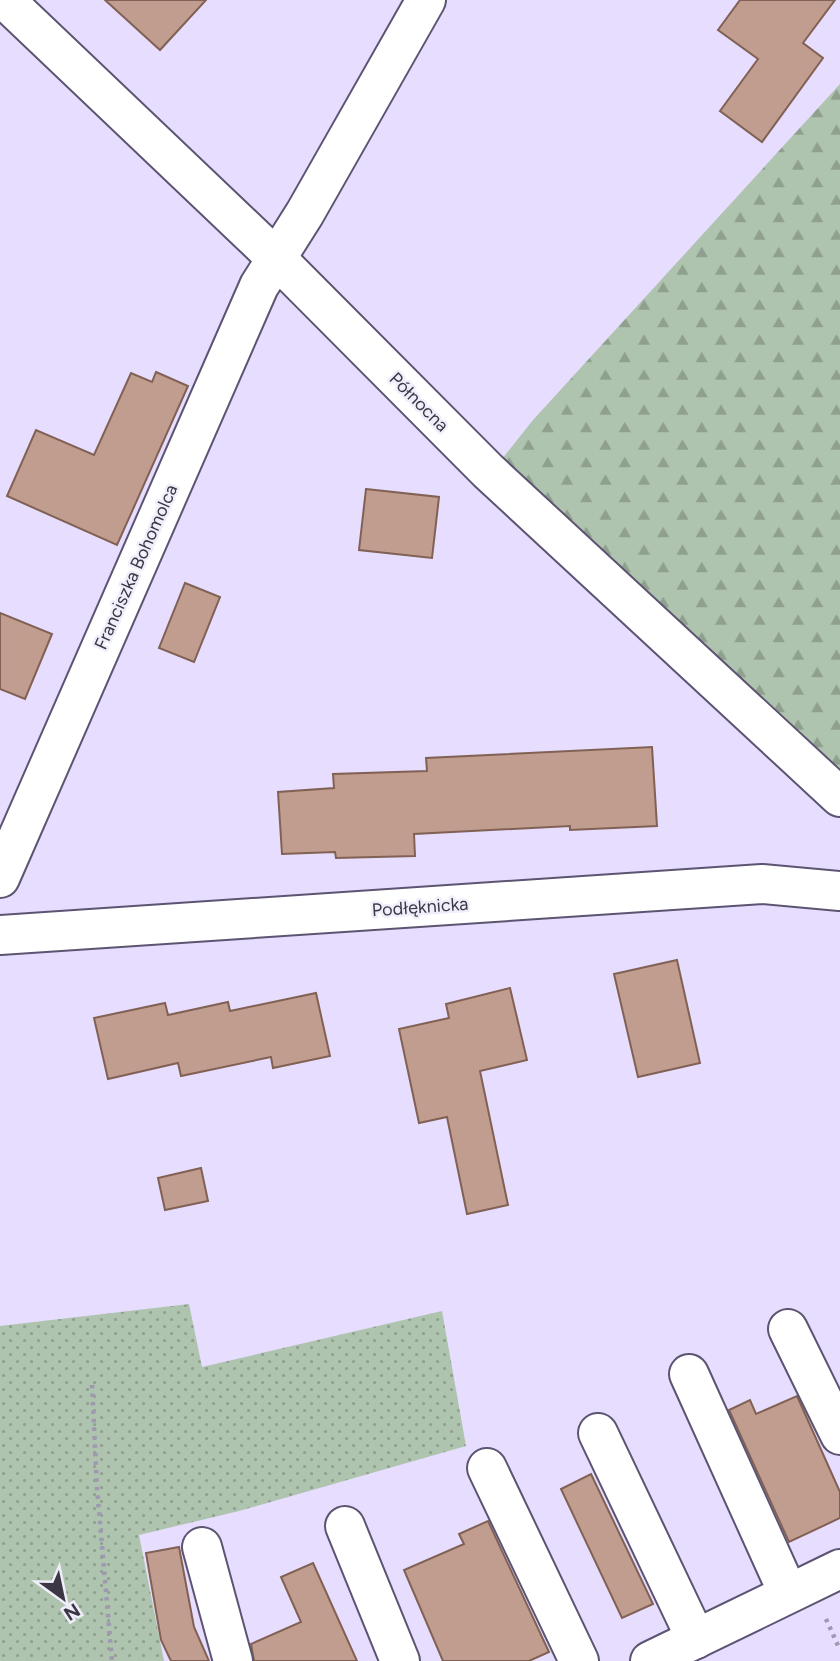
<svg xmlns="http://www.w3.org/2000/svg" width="840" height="1661" font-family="Figtree,sans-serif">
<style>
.grass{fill:url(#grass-dots)}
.forest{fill:url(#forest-firs)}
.building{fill:#c09d8f;stroke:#816154;stroke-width:2}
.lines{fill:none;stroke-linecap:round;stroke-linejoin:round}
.minor-casing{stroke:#5c5471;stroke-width:42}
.path{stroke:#9f98b1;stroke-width:4.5;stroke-dasharray:3.5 5;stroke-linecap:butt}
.minor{stroke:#fff;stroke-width:38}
.labels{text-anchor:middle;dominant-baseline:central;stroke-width:5;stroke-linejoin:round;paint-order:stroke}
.street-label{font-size:18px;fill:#3b3744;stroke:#f1eefb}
</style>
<defs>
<pattern id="grass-dots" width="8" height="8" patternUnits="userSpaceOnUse" patternTransform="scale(1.75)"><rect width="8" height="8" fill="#afc4ae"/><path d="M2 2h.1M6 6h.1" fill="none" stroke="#90a08f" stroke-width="1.8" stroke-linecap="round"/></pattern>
<pattern id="forest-firs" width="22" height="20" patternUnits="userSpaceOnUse" patternTransform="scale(1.75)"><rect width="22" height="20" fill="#afc4ae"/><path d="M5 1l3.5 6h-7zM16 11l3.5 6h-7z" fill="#90a08f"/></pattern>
</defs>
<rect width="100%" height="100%" fill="#e6ddff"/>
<path class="grass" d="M 189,1304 L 202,1367 L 442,1311 L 466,1446 L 239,1511 L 139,1535 L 164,1661 L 0,1661 L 0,1326 Z"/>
<path class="forest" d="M 840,84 L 840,769 L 502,459 L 533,420 Z"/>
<g class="building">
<path d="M 105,0 L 206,0 L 160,50 Z"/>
<path d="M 740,0 L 835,0 L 803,43 L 823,58 L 762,142 L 720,111 L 758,59 L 718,30 Z"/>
<path d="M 156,372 L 188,386 L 117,545 L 7,496 L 36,430 L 94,455 L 131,373 L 152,382 Z"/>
<path d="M 366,489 L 439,497 L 432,558 L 359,550 Z"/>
<path d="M 185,583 L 220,597 L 194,662 L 159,648 Z"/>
<path d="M 0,613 L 52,634 L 25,699 L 0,689 Z"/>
<path d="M 652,747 L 657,826 L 570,830 L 570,826 L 414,834 L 415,856 L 336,858 L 335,852 L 282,854 L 278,792 L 334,788 L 333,774 L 427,771 L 426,758 Z"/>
<path d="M 677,960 L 700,1063 L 638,1077 L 614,974 Z"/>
<path d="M 510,988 L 527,1060 L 480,1071 L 508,1205 L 467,1214 L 447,1117 L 419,1123 L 399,1029 L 449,1018 L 446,1004 Z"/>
<path d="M 316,993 L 330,1056 L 273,1068 L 271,1057 L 181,1076 L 178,1063 L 108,1079 L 94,1018 L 165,1003 L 168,1015 L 228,1002 L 230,1011 Z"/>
<path d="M 201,1168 L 208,1201 L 165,1210 L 158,1178 Z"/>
<path d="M 797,1396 L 840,1492 L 840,1518 L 789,1542 L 729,1410 L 750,1400 L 756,1414 Z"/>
<path d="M 591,1474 L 653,1604 L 622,1618 L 561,1489 Z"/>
<path d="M 488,1521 L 549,1652 L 529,1661 L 443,1661 L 404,1570 L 464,1544 L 459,1534 Z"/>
<path d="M 179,1547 L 194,1627 L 209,1661 L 171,1661 L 161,1640 L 146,1553 Z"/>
<path d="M 313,1563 L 357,1661 L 254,1661 L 251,1644 L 301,1622 L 281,1577 Z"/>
</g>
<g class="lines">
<defs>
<g id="minor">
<path d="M 5,0 L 276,258 L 488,471 L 840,797"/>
<path d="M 0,878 L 259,286 L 305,213 L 426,0"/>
<path d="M 0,935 L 762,884 L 840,891"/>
<path d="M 788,1329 L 840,1435"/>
<path d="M 689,1374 L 788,1593"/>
<path d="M 598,1433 L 696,1639"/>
<path d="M 487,1468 L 579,1661"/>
<path d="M 345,1526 L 400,1661"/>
<path d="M 202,1547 L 233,1661"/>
<path d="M 650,1661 L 840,1569"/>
</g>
</defs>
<use href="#minor" class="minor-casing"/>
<g class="path">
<path d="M 92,1385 L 97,1488 L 112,1661"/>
<path d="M 826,1619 L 840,1650"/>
</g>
<use href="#minor" class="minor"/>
</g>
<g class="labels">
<g class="street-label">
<text transform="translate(419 402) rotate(45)">Północna</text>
<text transform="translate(136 567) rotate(-66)">Franciszka Bohomolca</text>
<text transform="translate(420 907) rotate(-4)">Podłęknicka</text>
</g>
</g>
<g transform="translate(63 1598) rotate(147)" stroke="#f1eefb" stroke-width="5" paint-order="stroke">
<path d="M0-5L12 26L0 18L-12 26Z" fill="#3b3744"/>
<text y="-10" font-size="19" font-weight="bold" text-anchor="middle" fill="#3b3744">N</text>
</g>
</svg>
